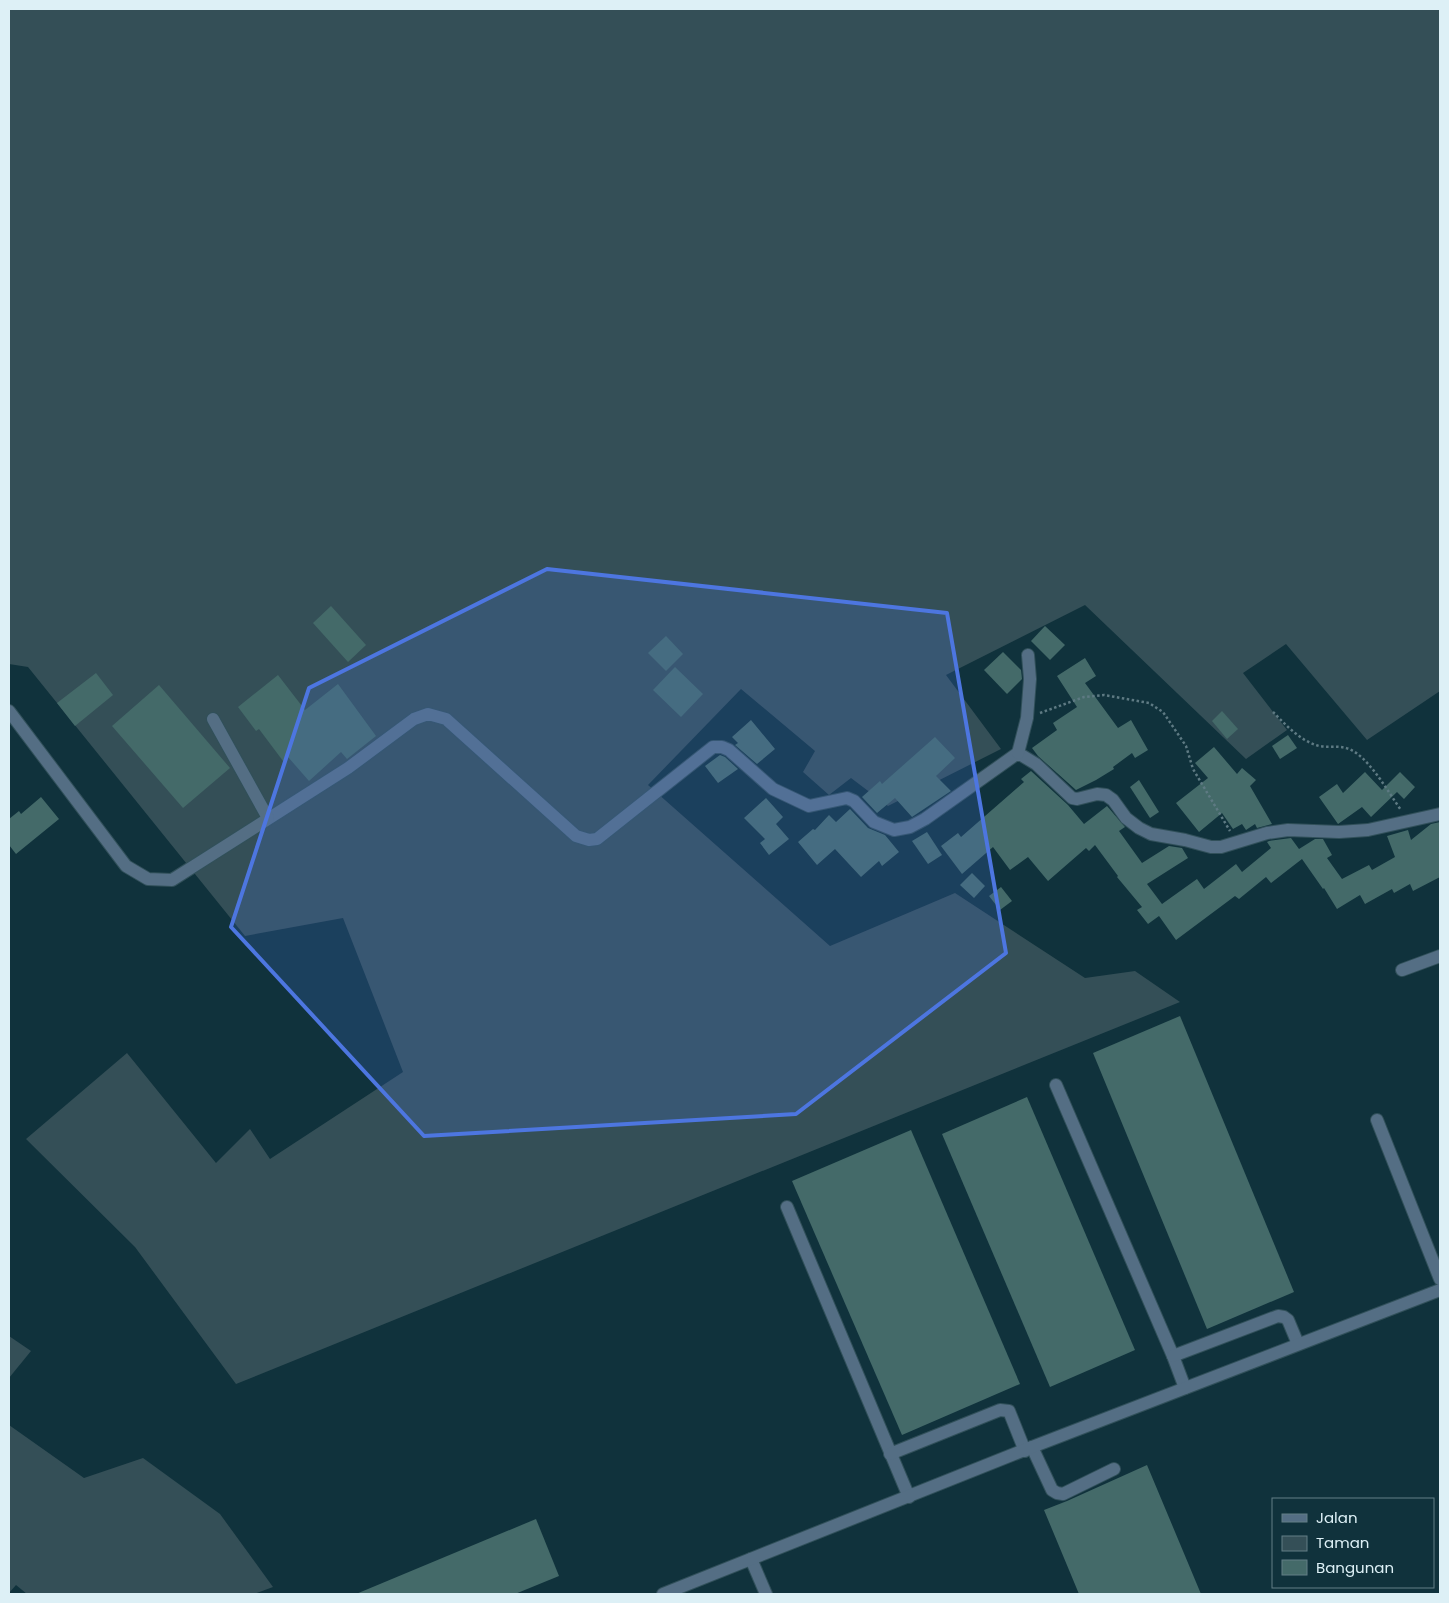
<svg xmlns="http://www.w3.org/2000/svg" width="1449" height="1603" font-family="Poppins,sans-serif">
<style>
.green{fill:#344f57}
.building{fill:#446a69}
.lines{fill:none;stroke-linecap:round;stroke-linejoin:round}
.minor-casing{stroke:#31505a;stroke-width:14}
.path{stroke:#5e7a83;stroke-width:2.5;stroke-dasharray:2.5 2.5;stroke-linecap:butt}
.minor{stroke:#546e84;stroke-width:12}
.marked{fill:#4d76e0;fill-opacity:0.2;stroke:#4d76e0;stroke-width:4;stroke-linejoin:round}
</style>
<rect width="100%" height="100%" fill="#10323c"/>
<g class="green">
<path d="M 9,9 L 1440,9 L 1440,691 L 1367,740 L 1286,644 L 1243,673 L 1287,730 L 1246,759 L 1085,605 L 946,675 L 1001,749 L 888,806 L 851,778 L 829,795 L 803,772 L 815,751 L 741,689 L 648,785 L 830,946 L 955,893 L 1085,978 L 1135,971 L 1180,1002 L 236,1384 L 135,1247 L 26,1139 L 127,1053 L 216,1163 L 250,1129 L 270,1159 L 403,1072 L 343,918 L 245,936 L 28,667 L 9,664 Z"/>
<path d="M 9,1336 L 31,1351 L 9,1378 Z"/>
<path d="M 9,1425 L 84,1478 L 143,1458 L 220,1514 L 273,1587 L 254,1594 L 27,1594 L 16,1585 L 9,1593 Z"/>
</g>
<g class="building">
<path d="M 331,606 L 366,645 L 348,662 L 313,623 Z"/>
<path d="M 1045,626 L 1065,645 L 1050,660 L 1031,641 Z"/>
<path d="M 666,636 L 683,654 L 666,671 L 648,653 Z"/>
<path d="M 1003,652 L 1021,670 L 1022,679 L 1007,694 L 984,670 Z"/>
<path d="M 1085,658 L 1096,676 L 1085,683 L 1118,728 L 1131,720 L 1148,750 L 1135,758 L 1132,753 L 1113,767 L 1114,769 L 1096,780 L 1076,790 L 1038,756 L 1032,748 L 1057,730 L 1053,723 L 1077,707 L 1057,676 Z"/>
<path d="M 675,667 L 703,694 L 681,717 L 653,690 Z"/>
<path d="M 96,673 L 113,695 L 75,726 L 57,703 Z"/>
<path d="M 278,675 L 305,710 L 338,684 L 376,736 L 347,759 L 341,752 L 309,781 L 288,757 L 283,761 L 259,729 L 256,731 L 238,707 Z"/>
<path d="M 159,685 L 230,768 L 183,808 L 112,726 Z"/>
<path d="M 1222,711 L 1238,729 L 1227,739 L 1212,721 Z"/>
<path d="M 751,720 L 775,749 L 757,764 L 735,745 L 738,743 L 732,737 Z"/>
<path d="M 1288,735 L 1297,748 L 1280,759 L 1272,746 Z"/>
<path d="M 935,737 L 955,758 L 936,776 L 951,791 L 912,817 L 895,798 L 877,813 L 862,797 L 880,781 L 882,784 Z"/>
<path d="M 1214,747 L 1237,774 L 1242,768 L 1256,780 L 1250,786 L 1272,824 L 1257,828 L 1255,824 L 1246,830 L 1242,824 L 1233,829 L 1222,813 L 1199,832 L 1176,803 L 1208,778 L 1195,763 Z"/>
<path d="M 720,755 L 725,757 L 738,769 L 718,783 L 705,766 Z"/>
<path d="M 1031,771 L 1068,805 L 1084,824 L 1107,806 L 1125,827 L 1119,831 L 1142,863 L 1169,846 L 1182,848 L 1188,858 L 1147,884 L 1162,904 L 1197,879 L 1204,889 L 1236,864 L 1242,872 L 1271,848 L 1267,842 L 1269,841 L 1291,838 L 1299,849 L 1315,839 L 1323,839 L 1332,855 L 1327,858 L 1342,879 L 1369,865 L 1372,870 L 1395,857 L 1387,836 L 1408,830 L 1411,840 L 1431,824 L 1440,822 L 1440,877 L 1413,891 L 1410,884 L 1394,893 L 1392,889 L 1365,904 L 1360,895 L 1337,909 L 1324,888 L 1323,889 L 1302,859 L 1271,883 L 1266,877 L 1239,899 L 1235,896 L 1176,940 L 1159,916 L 1148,924 L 1137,910 L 1142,907 L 1117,877 L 1118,876 L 1095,845 L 1089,851 L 1086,848 L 1048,881 L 1028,857 L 1010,870 L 993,847 L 962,874 L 941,846 L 958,833 L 961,837 L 1024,782 L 1021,779 Z"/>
<path d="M 1365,772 L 1382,790 L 1400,772 L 1415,787 L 1404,799 L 1397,792 L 1371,817 L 1362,807 L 1338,824 L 1319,797 L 1337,784 L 1343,793 Z"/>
<path d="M 1139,780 L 1159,812 L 1150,818 L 1130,787 Z"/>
<path d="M 41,797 L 59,819 L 16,854 L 9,845 L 9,819 L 19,811 L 21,814 Z"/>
<path d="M 766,798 L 783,817 L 776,824 L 789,839 L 769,855 L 760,843 L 765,839 L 744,818 Z"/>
<path d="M 850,809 L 868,828 L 885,835 L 899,852 L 882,866 L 879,861 L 861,877 L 835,849 L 817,865 L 798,842 L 813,829 L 815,830 L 829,815 L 836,822 Z"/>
<path d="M 927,832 L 942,855 L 928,864 L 912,841 Z"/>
<path d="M 972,873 L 985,886 L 974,898 L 960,885 Z"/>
<path d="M 1001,887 L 1012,901 L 1000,910 L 989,896 Z"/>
<path d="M 1180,1016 L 1294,1292 L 1207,1329 L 1093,1053 Z"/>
<path d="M 1027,1097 L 1135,1350 L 1050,1387 L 942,1134 Z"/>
<path d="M 911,1130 L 1020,1384 L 902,1435 L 792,1181 Z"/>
<path d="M 1147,1465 L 1201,1594 L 1079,1594 L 1044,1510 L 1067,1501 Z"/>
<path d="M 536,1519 L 559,1576 L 515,1594 L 356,1594 Z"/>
</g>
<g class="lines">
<defs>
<g id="minor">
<path d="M 9,711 L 126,866 L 148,879 L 172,880 L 348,768 L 414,719 L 428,714 L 446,719 L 576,836 L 589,840 L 597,839 L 713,747 L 722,747 L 729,750 L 773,789 L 809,806 L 847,798 L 854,801 L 874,822 L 894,830 L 910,827 L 925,819 L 1018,753 L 1036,764 L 1072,798 L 1077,799 L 1097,794 L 1106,795 L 1113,800 L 1126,818 L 1139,828 L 1151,834 L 1185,840 L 1211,847 L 1221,847 L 1267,833 L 1288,830 L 1339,832 L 1368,830 L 1440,814"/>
<path d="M 213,719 L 268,818"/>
<path d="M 1018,753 L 1027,718 L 1030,679 L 1028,655"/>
<path d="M 1402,970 L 1440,956"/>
<path d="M 1056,1085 L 1173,1356 L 1185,1388"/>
<path d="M 1377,1120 L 1440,1279"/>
<path d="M 787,1207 L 909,1497"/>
<path d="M 1173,1356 L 1278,1316 L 1284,1317 L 1288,1320 L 1298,1344"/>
<path d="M 1032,1447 L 1052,1490 L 1057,1493 L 1063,1494 L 1114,1469"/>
<path d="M 890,1454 L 1000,1410 L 1009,1411 L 1025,1451"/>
<path d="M 751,1559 L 766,1594"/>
<path d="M 663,1594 L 1032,1447 L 1440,1290"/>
</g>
</defs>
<use href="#minor" class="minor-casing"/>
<g class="path">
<path d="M 1273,712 C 1286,725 1300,741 1319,746 C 1329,748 1339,745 1349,749 C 1369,757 1388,792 1401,810"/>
<path d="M 1040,713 L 1084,697 L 1104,695 L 1149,703 L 1163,712 L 1186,746 L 1193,769 L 1230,831"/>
</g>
<use href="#minor" class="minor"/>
</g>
<path class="marked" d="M 547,569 L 947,613 L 1006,953 L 796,1114 L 424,1136 L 231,927 L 309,688 Z"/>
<rect width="1449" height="1603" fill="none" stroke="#ddf0f6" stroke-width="20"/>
<rect x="1272" y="1498" width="162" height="90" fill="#10323c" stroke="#627e86"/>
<rect x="1282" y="1514" width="25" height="8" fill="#546e84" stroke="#627e86"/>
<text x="1316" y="1523" font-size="15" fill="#ddf0f6">Jalan</text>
<rect x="1282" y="1536" width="25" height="15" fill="#344f57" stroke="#627e86"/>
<text x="1316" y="1548" font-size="15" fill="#ddf0f6">Taman</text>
<rect x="1282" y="1560" width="25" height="15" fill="#446a69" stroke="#627e86"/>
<text x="1316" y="1573" font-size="15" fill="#ddf0f6">Bangunan</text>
</svg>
